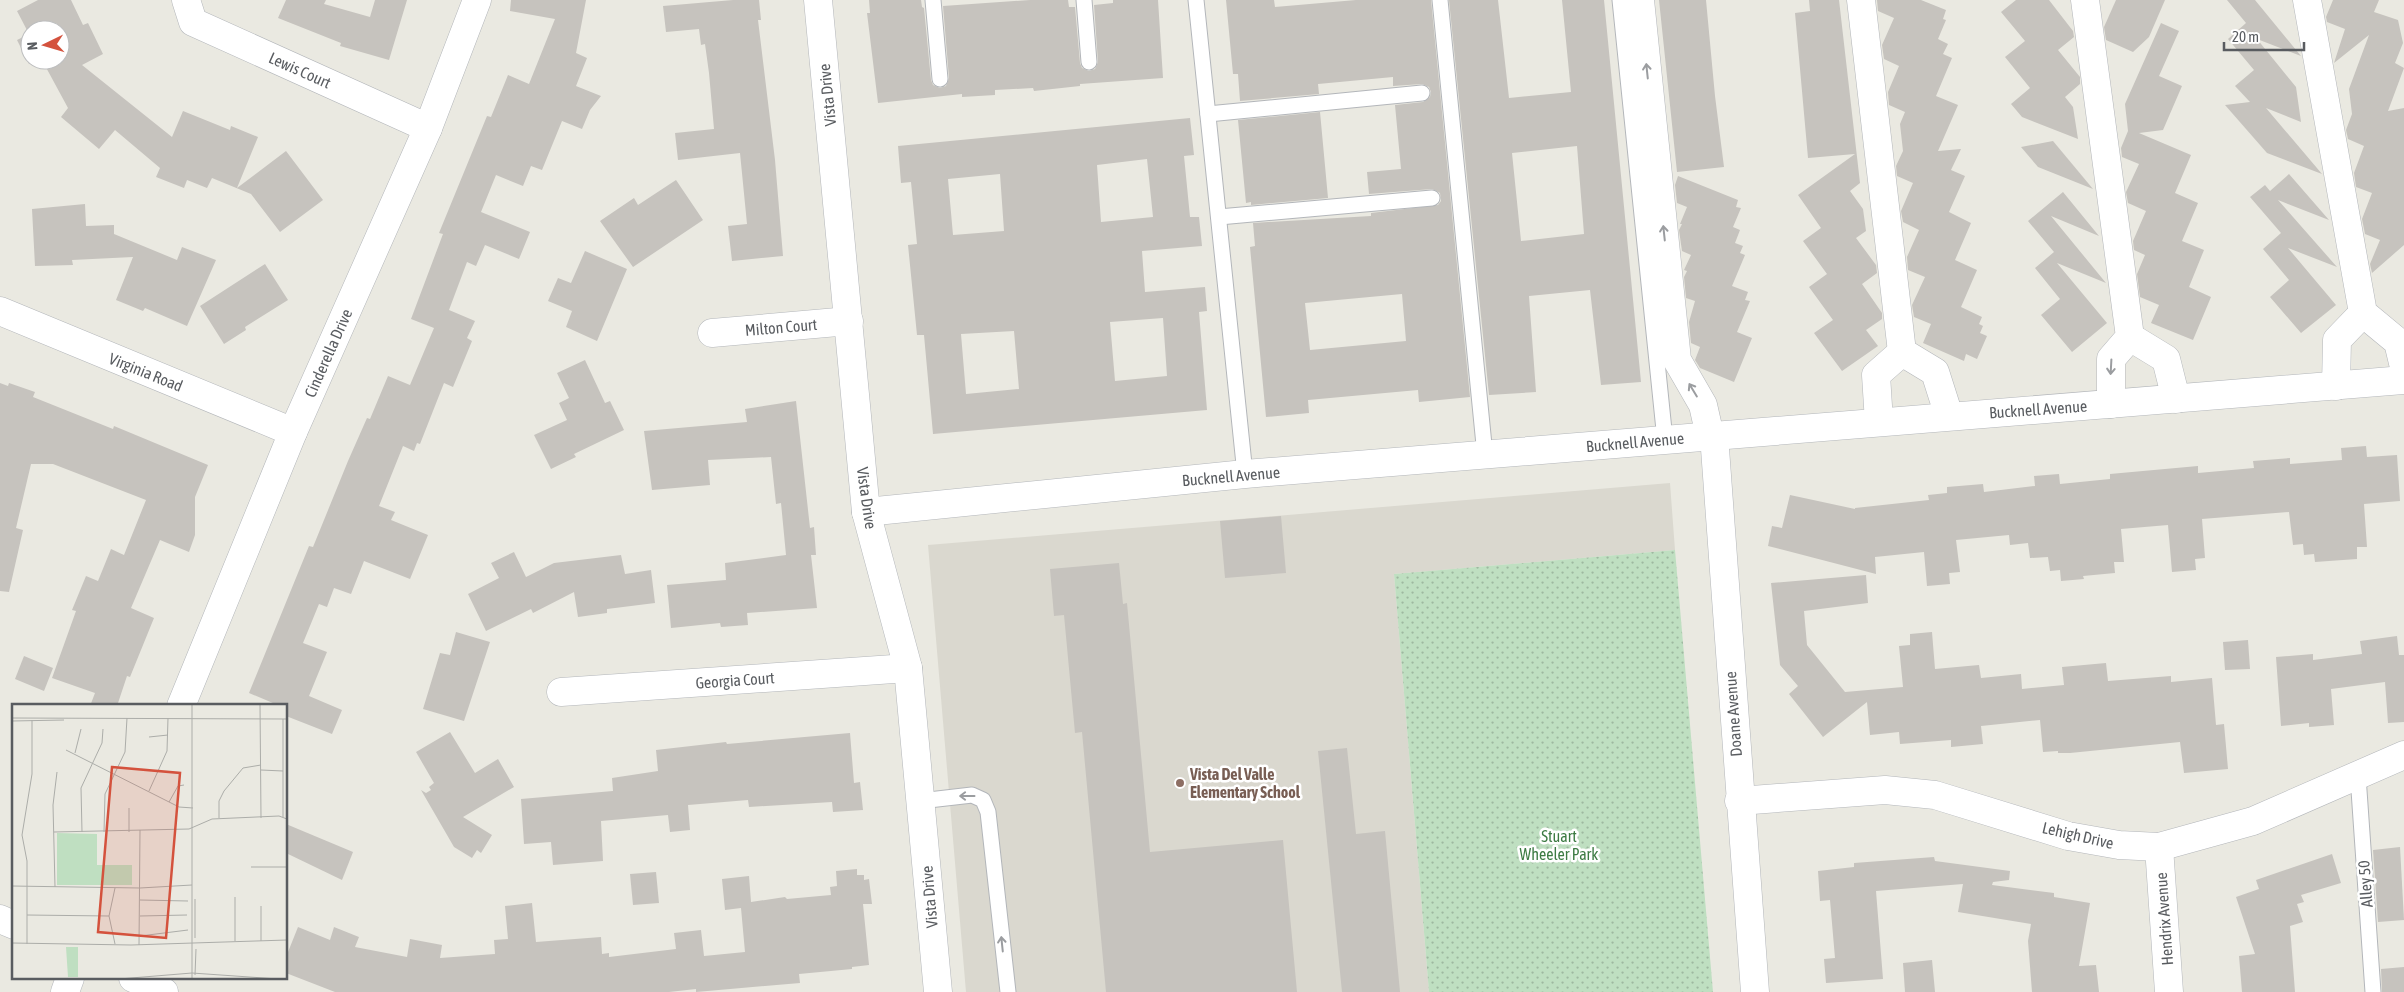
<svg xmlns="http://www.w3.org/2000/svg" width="2404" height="992" font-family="'Asap Condensed',sans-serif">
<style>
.education{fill:#dad8cf}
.park{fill:url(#park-dots)}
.building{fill:#c6c3be;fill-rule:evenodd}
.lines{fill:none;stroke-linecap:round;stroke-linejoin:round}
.lane-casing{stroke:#b3b6ba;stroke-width:17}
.street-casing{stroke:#b3b6ba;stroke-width:29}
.lane{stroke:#fff;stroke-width:15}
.street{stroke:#fff;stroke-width:28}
.oneway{stroke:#9b9da0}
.education-dot{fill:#8d6e63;stroke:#fff;stroke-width:2}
.labels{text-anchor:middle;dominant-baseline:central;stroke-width:5;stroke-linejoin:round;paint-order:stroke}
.street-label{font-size:16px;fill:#595c60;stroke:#fff}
.education-label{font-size:16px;font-weight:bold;fill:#785e54;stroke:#fff;text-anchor:start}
.park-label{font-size:16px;fill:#3d7b43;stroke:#fff}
.inset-road{fill:none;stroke:#acada9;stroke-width:1}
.view{fill:#d4523d;fill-opacity:0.15;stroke:#d4523d;stroke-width:2.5}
.inset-edge{fill:none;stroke:#595c60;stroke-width:2.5}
</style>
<defs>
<pattern id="park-dots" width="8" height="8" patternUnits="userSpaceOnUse" patternTransform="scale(1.25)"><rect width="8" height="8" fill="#bfdfc1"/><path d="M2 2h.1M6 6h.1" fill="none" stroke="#9eb8a0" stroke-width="1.8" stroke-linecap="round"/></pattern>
</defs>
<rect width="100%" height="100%" fill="#eae9e1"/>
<path class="education" d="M 1670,483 L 1675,550 L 1394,574 L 1429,992 L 966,992 L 928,545 Z"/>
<path class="park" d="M 1675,550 L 1713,992 L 1429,992 L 1394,574 Z"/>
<g class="building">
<path d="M 38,0 L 71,0 L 83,25 L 88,23 L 103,54 L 82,65 L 172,137 L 183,111 L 230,130 L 231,126 L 258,137 L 237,188 L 286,151 L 323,200 L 280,232 L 251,194 L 212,178 L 207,188 L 187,180 L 184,188 L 156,177 L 160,168 L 115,130 L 99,149 L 61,117 L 68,108 L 42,60 L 60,60 L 60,30 L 30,30 L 30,60 L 37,60 L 29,64 L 17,40 L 29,34 L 17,11 Z"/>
<path d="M 286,0 L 326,0 L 324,4 L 370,17 L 375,0 L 407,0 L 389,60 L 340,46 L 341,43 L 278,18 Z"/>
<path d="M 511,0 L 586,0 L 576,53 L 587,58 L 576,86 L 601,96 L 590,110 L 582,129 L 562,121 L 542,170 L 531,166 L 523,186 L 496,175 L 481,212 L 530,232 L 519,259 L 485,245 L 476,266 L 467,262 L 449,310 L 475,321 L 467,338 L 472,341 L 453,387 L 444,383 L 420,444 L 417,443 L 414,451 L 403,446 L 379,506 L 395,512 L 391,520 L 428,535 L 410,579 L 364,561 L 351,594 L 334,588 L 327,607 L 319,604 L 303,643 L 327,652 L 309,696 L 342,710 L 332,734 L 286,716 L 286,706 L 280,706 L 249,693 L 309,546 L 313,547 L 348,461 L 367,418 L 370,419 L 388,376 L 410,385 L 434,328 L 411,319 L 443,234 L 439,233 L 487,116 L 491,117 L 508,75 L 529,84 L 555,19 L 510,11 Z"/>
<path d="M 733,0 L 759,0 L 761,20 L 758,20 L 775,160 L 783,256 L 732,261 L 728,226 L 747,224 L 740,153 L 678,160 L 675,133 L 714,129 L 709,73 L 705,44 L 701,45 L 699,29 L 666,32 L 663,6 Z"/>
<path d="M 869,0 L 921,0 L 922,7 L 924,8 L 931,80 L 933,85 L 940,88 L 946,86 L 949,78 L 943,6 L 1030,0 L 1068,0 L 1069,7 L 1075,7 L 1080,63 L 1082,68 L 1089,71 L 1095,69 L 1098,62 L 1094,5 L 1113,3 L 1113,0 L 1158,0 L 1163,78 L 1080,84 L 1080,86 L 1034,91 L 1033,88 L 995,90 L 995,95 L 962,97 L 962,94 L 878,103 L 867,13 L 870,13 Z"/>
<path d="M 1226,0 L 1274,0 L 1275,7 L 1356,0 L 1431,0 L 1470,397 L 1419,402 L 1418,390 L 1308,400 L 1309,413 L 1266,417 L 1250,247 L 1255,246 L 1253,223 L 1371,216 L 1371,213 L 1438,205 L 1441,201 L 1440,193 L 1432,189 L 1369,194 L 1367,172 L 1401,169 L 1395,105 L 1423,102 L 1430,97 L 1431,92 L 1429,87 L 1422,84 L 1393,86 L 1393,77 L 1318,84 L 1319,94 L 1240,101 L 1238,74 L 1233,74 ZM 1402,294 L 1406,341 L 1310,350 L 1305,303 Z"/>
<path d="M 1449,0 L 1498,0 L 1509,98 L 1571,92 L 1562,0 L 1604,0 L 1641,382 L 1601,385 L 1590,290 L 1529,296 L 1536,392 L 1489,395 ZM 1577,146 L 1584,234 L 1521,241 L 1512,153 Z"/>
<path d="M 1659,0 L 1706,0 L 1715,96 L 1724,167 L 1677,172 Z"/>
<path d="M 1809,0 L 1839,0 L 1860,183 L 1850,191 L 1863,209 L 1866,231 L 1856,238 L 1876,265 L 1877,273 L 1862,284 L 1882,313 L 1882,319 L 1866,330 L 1878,346 L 1842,371 L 1814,333 L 1833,320 L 1809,287 L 1827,274 L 1803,241 L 1821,228 L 1798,195 L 1855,154 L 1808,158 L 1795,13 L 1810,11 Z"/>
<path d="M 1877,0 L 1921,0 L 1946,10 L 1943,19 L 1946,20 L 1938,39 L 1948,44 L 1943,54 L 1952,58 L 1936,96 L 1958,105 L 1938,151 L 1961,149 L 1951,170 L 1965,176 L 1949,212 L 1971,223 L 1955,260 L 1977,270 L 1961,307 L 1982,317 L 1979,324 L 1983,326 L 1980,333 L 1987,336 L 1977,359 L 1966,354 L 1964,361 L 1923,343 L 1931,324 L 1914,317 L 1912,305 L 1925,277 L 1908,270 L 1907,257 L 1919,230 L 1903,222 L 1901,211 L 1913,183 L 1897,176 L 1896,166 L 1903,151 L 1900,124 L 1905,112 L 1889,105 L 1888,92 L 1899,66 L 1884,59 L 1882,45 L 1894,18 L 1878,11 Z"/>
<path d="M 2016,0 L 2049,0 L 2073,31 L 2074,37 L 2058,50 L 2080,77 L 2080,84 L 2065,97 L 2073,107 L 2078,139 L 2022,117 L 2011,104 L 2030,88 L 2005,57 L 2025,41 L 2001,12 Z"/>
<path d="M 2116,0 L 2165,0 L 2149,37 L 2133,52 L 2106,40 L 2104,27 Z"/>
<path d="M 2227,0 L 2255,0 L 2301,56 L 2257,39 L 2296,87 L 2301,122 L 2266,108 L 2322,174 L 2267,153 L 2225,105 L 2250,102 L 2235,86 L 2254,70 L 2228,39 L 2246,23 Z"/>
<path d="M 2333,0 L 2379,0 L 2374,12 L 2398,20 L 2403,43 L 2395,63 L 2404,68 L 2388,111 L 2404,108 L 2404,245 L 2372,273 L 2370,264 L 2380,240 L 2365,234 L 2362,219 L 2372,193 L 2356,187 L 2354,173 L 2364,146 L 2348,139 L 2346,130 L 2352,114 L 2349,89 L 2369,35 L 2334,63 L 2345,29 L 2327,22 L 2326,17 Z"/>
<path d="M 2161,23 L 2179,31 L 2159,76 L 2182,86 L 2163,130 L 2139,133 L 2191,155 L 2175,193 L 2198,203 L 2182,241 L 2204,250 L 2189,287 L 2211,297 L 2193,340 L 2151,323 L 2159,305 L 2140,297 L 2137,274 L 2145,255 L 2134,250 L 2133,241 L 2146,211 L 2128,203 L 2126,192 L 2139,164 L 2122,157 L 2121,148 L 2128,131 L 2125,104 Z"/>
<path d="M 1320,112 L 1328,198 L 1251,205 L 1251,202 L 1246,203 L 1238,120 Z"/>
<path d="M 1190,118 L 1194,155 L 1184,156 L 1190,217 L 1199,217 L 1202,246 L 1142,251 L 1145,292 L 1205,287 L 1207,311 L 1199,312 L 1207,410 L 933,434 L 924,335 L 917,335 L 908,245 L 917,244 L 911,182 L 901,183 L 898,146 ZM 1147,159 L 1153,217 L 1101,222 L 1097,165 ZM 1000,174 L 1004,231 L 953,235 L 948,179 ZM 1163,318 L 1167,376 L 1115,381 L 1110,322 ZM 1014,331 L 1019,389 L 966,394 L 961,334 Z"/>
<path d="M 2053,141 L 2093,189 L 2038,167 L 2021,147 Z"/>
<path d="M 2289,174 L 2329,220 L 2278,200 L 2337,267 L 2288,248 L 2336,305 L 2301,333 L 2270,297 L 2289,280 L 2263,249 L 2281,233 L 2250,197 L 2265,185 L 2270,191 Z"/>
<path d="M 1678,176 L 1738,200 L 1736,207 L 1741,208 L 1733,227 L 1740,230 L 1735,243 L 1743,246 L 1740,253 L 1745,255 L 1732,286 L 1748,292 L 1745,300 L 1750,301 L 1737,332 L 1752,338 L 1734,382 L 1700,368 L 1695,360 L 1700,347 L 1691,343 L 1689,322 L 1695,301 L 1686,298 L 1684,277 L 1687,271 L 1684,270 L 1691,255 L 1682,251 L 1679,230 L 1682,224 L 1680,224 L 1687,207 L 1677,203 L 1675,185 Z"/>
<path d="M 676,180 L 703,220 L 633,267 L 600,221 L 634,198 L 638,205 Z"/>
<path d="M 2063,192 L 2099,236 L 2051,216 L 2106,283 L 2057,263 L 2107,323 L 2072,352 L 2041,315 L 2060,299 L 2035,268 L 2054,252 L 2028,221 Z"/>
<path d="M 85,204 L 86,226 L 114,225 L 114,234 L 177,260 L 182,247 L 216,260 L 187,326 L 145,308 L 143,311 L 116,300 L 133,257 L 72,260 L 73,265 L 35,266 L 32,209 Z"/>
<path d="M 585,251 L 627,269 L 597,341 L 566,327 L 572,311 L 548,301 L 558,278 L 571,283 Z"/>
<path d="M 265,264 L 288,300 L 245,327 L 246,330 L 224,344 L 200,306 Z"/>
<path d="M 585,360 L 605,403 L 610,401 L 624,430 L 574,454 L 576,457 L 551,469 L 534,435 L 567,420 L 559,403 L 569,398 L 557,373 Z"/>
<path d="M 0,383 L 8,386 L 9,383 L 35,392 L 33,397 L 113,429 L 114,426 L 208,465 L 195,497 L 195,535 L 189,552 L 160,540 L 131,608 L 154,618 L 130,677 L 127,676 L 117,706 L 90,706 L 95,693 L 52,678 L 76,611 L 72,610 L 86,576 L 98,581 L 111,549 L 124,555 L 146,500 L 53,464 L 31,464 L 16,528 L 23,530 L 9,592 L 0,591 Z"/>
<path d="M 796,401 L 810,528 L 814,527 L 816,555 L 811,555 L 817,608 L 747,613 L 748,625 L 721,627 L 720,623 L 671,628 L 667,585 L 726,580 L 725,563 L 786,555 L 781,503 L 776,504 L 771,457 L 708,460 L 710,485 L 652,490 L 644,431 L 747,422 L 745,409 Z"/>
<path d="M 2366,446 L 2367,457 L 2397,455 L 2400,501 L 2364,504 L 2367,547 L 2357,547 L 2357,559 L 2315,562 L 2314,554 L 2304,555 L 2303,544 L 2293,545 L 2289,512 L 2202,519 L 2205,558 L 2195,559 L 2196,570 L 2172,572 L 2168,525 L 2121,529 L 2124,562 L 2114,562 L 2115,573 L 2083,576 L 2084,579 L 2061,581 L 2060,570 L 2050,571 L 2048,557 L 2030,558 L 2028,543 L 2010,545 L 2009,535 L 1956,540 L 1960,572 L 1949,573 L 1950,584 L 1927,586 L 1924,552 L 1875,557 L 1876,574 L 1768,546 L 1772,526 L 1782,528 L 1790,495 L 1855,509 L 1855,508 L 1929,500 L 1928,495 L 1947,493 L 1947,487 L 1983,484 L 1984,492 L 2035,486 L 2034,476 L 2059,474 L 2060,484 L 2110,479 L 2110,474 L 2198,466 L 2198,473 L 2254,468 L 2253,461 L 2290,458 L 2290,464 L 2342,460 L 2341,448 Z"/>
<path d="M 1281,516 L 1286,573 L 1225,578 L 1220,521 Z"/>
<path d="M 514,552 L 526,577 L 554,563 L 621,555 L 625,574 L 651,570 L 655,603 L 607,609 L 607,613 L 578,617 L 574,592 L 533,613 L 531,609 L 486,631 L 468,594 L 499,578 L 491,563 Z"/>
<path d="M 1119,563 L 1123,604 L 1127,603 L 1150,852 L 1283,840 L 1297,992 L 1106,992 L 1082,732 L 1075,733 L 1064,615 L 1054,616 L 1050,569 Z"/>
<path d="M 1866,575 L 1868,603 L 1804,611 L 1807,645 L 1845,692 L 1903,687 L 1899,646 L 1910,645 L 1910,634 L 1932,632 L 1935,669 L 1979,665 L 1981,678 L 2021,674 L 2022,689 L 2064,685 L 2062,667 L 2106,663 L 2108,681 L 2171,676 L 2171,682 L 2212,678 L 2216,725 L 2224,724 L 2228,769 L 2184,773 L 2180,742 L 2070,753 L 2058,753 L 2058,751 L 2043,752 L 2040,720 L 1981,726 L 1983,744 L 1951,747 L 1951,740 L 1900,744 L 1899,732 L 1870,735 L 1867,702 L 1823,737 L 1789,694 L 1798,686 L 1780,665 L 1771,583 Z"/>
<path d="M 456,632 L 490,642 L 464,721 L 423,709 L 440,653 L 450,655 Z"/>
<path d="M 2397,636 L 2399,655 L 2404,655 L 2404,722 L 2388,723 L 2385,682 L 2331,689 L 2334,725 L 2309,727 L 2309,723 L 2281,726 L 2276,657 L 2313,654 L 2313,660 L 2362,654 L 2360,641 Z"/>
<path d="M 2248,640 L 2250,669 L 2225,670 L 2223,642 Z"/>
<path d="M 24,656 L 53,668 L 44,691 L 15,679 Z"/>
<path d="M 450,732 L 475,773 L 498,759 L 514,787 L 463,817 L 492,835 L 481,853 L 477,850 L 472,858 L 454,847 L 421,790 L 426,793 L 431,790 L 429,787 L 434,783 L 416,752 Z"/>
<path d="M 850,733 L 854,783 L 860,782 L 863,810 L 833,812 L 832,802 L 749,807 L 748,800 L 688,805 L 690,830 L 670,832 L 668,815 L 601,821 L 603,861 L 553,865 L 551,842 L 524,844 L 521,799 L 613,791 L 612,778 L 658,771 L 656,750 L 726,742 L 727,744 Z"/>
<path d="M 1347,748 L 1356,834 L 1385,831 L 1400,992 L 1342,992 L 1318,751 Z"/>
<path d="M 286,824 L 353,852 L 342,880 L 286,853 Z"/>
<path d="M 2400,847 L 2404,920 L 2378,922 L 2373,850 Z"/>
<path d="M 2332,854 L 2341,883 L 2301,895 L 2304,902 L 2297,904 L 2303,922 L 2290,926 L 2295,992 L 2242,992 L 2239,956 L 2255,954 L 2236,897 L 2259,889 L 2256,880 Z"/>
<path d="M 1934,857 L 1935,861 L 2010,871 L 2009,880 L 1993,882 L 1992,885 L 2054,893 L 2054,897 L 2090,903 L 2079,966 L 2096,965 L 2099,992 L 2032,992 L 2028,941 L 2031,924 L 1958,912 L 1963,884 L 1876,891 L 1883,979 L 1826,983 L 1824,959 L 1835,958 L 1830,900 L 1820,901 L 1818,871 L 1854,867 L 1854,863 Z"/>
<path d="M 857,869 L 857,875 L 864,875 L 864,880 L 869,879 L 872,904 L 863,904 L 869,965 L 852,967 L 852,969 L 799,974 L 800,983 L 696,992 L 696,989 L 669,992 L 335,992 L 286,973 L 286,957 L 298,927 L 330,940 L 334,927 L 359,937 L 355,947 L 407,957 L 410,939 L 442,945 L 440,958 L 495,954 L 494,940 L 508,939 L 505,906 L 532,903 L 536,942 L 601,937 L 602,954 L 609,953 L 609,957 L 676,949 L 674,933 L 701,930 L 704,956 L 745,952 L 741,908 L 725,910 L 722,879 L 749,876 L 751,902 L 785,897 L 787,899 L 831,895 L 830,887 L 837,886 L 836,871 Z"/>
<path d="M 656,872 L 659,903 L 633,905 L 630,874 Z"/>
<path d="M 1932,960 L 1935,992 L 1905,992 L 1903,963 Z"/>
<path d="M 2404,967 L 2404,992 L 2382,992 L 2381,969 Z"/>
</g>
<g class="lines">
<defs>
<g id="lane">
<path d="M 933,0 L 940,79"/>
<path d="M 1084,0 L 1089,62"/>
<path d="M 1196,0 L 1245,474"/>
<path d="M 1440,0 L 1485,455"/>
<path d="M 1620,0 L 1665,440"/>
<path d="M 1208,114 L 1422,93"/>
<path d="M 1219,217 L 1432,198"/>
<path d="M 2358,776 L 2373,992"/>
<path d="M 920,801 L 972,795 L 983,800 L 988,812 L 1008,992"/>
</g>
<g id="street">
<path d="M 186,0 L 193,22 L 428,128"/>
<path d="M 818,0 L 866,512 L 908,668 L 938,992"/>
<path d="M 1640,0 L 1677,360 L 1703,405 L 1710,436"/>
<path d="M 1861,0 L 1902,352"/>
<path d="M 2085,0 L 2130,337 L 2111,359 L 2111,404"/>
<path d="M 2307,0 L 2363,313 L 2398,342 L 2404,367"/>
<path d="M 0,311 L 293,432"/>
<path d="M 712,333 L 849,321"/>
<path d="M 2130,337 L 2166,359 L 2176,399"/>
<path d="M 1902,352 L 1935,372 L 1949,416"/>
<path d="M 2336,386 L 2337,340 L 2363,313"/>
<path d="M 1879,422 L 1876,375 L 1902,352"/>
<path d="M 1714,435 L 1755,992"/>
<path d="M 866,512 L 1245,474 L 2404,380"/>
<path d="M 561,692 L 908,668"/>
<path d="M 181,706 L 293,432 L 428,128 L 477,0"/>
<path d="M 1739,801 L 1885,790 L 1935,795 L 2068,836 L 2119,845 L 2159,847 L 2253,821 L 2404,755"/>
<path d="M 2159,847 L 2169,992"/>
<path d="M 0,919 L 14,925"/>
<path d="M 133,978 L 164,992"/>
<path d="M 65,992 L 70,978"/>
</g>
</defs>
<use href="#lane" class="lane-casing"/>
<use href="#street" class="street-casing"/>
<use href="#lane" class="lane"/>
<use href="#street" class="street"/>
</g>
<defs><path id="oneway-shaft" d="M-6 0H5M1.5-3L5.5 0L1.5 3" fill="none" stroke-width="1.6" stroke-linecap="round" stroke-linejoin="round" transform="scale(1.25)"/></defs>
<g class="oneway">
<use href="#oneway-shaft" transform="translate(1647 71) rotate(-96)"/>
<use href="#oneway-shaft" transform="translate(1664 233) rotate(-96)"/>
<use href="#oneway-shaft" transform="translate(2111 367) rotate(93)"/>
<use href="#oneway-shaft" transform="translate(1693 390) rotate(-121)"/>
<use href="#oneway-shaft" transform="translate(967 796) rotate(-180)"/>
<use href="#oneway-shaft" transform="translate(1002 944) rotate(-96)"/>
</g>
<circle class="education-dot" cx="1180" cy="783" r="5"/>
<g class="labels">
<g class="street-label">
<text transform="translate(300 70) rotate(24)">Lewis Court</text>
<text transform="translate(827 95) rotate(-96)">Vista Drive</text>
<text transform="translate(781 327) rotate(-5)">Milton Court</text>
<text transform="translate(328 353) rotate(-66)">Cinderella Drive</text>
<text transform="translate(146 372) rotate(22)">Virginia Road</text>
<text transform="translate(2038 409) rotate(-4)">Bucknell Avenue</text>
<text transform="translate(1635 442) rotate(-5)">Bucknell Avenue</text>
<text transform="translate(1231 476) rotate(-5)">Bucknell Avenue</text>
<text transform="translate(867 498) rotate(82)">Vista Drive</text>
<text transform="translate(735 680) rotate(-4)">Georgia Court</text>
<text transform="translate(1733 714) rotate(-94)">Doane Avenue</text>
<text transform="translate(2078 835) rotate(13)">Lehigh Drive</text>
<text transform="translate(2365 884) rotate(-94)">Alley 50</text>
<text transform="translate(929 897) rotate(-95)">Vista Drive</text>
<text transform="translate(2164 919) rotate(-94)">Hendrix Avenue</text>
</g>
<g class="education-label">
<text x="1190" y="774">Vista Del Valle<tspan x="1190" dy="18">Elementary School</tspan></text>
</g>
<g class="park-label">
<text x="1559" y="836">Stuart<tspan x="1559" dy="18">Wheeler Park</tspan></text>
</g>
</g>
<g transform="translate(12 704)">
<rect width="275" height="275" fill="#eae9e1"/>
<path d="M 45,129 L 85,130 L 85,161 L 120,161 L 120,181 L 45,181 ZM 54,243 L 66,243 L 66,273 L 56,273 Z" fill="#bfdfc1"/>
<path class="inset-road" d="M 180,0 L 180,275M 248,0 L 249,114M 0,14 L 275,15M 271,15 L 271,113M 0,17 L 52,16M 137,33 L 156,31M 54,46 L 167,103 L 181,104M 63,49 L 69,25M 249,66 L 271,67M 137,87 L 155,47 L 156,14M 157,98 L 166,82 L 172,81M 207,114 L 207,97 L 212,87 L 231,64 L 249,61M 42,128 L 177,125 L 200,115 L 267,112 L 275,115M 70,128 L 69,84 L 90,39 L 91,25M 92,128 L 93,90 L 113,48 L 115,14M 117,128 L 117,104M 239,163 L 275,163M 0,182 L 128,184M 43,183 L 41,101 L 45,68M 128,184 L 180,181M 223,193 L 223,237M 183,195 L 183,234M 128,196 L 176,197M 249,202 L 249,237M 15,211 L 97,212M 128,212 L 175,211M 128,232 L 176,226M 0,239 L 119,241 L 275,236M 15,240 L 15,157 L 10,131 L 20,70 L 20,16M 103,240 L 97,212 L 103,184M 127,241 L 128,126M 183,271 L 184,245M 107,275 L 180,269 L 266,275"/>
<path class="view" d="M 100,63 L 168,69 L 154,234 L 86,228 Z"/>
<rect width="275" height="275" class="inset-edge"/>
</g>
<g transform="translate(45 45) rotate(265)"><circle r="24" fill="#ffffff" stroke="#bdbebf"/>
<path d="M0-4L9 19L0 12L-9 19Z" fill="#d4523d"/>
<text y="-8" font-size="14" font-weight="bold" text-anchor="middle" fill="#595c60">N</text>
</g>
<path d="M2224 42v8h80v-8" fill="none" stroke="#595c60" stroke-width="2.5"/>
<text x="2232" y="42" font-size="15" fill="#595c60" stroke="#ffffff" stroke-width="4" paint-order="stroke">20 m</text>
</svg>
